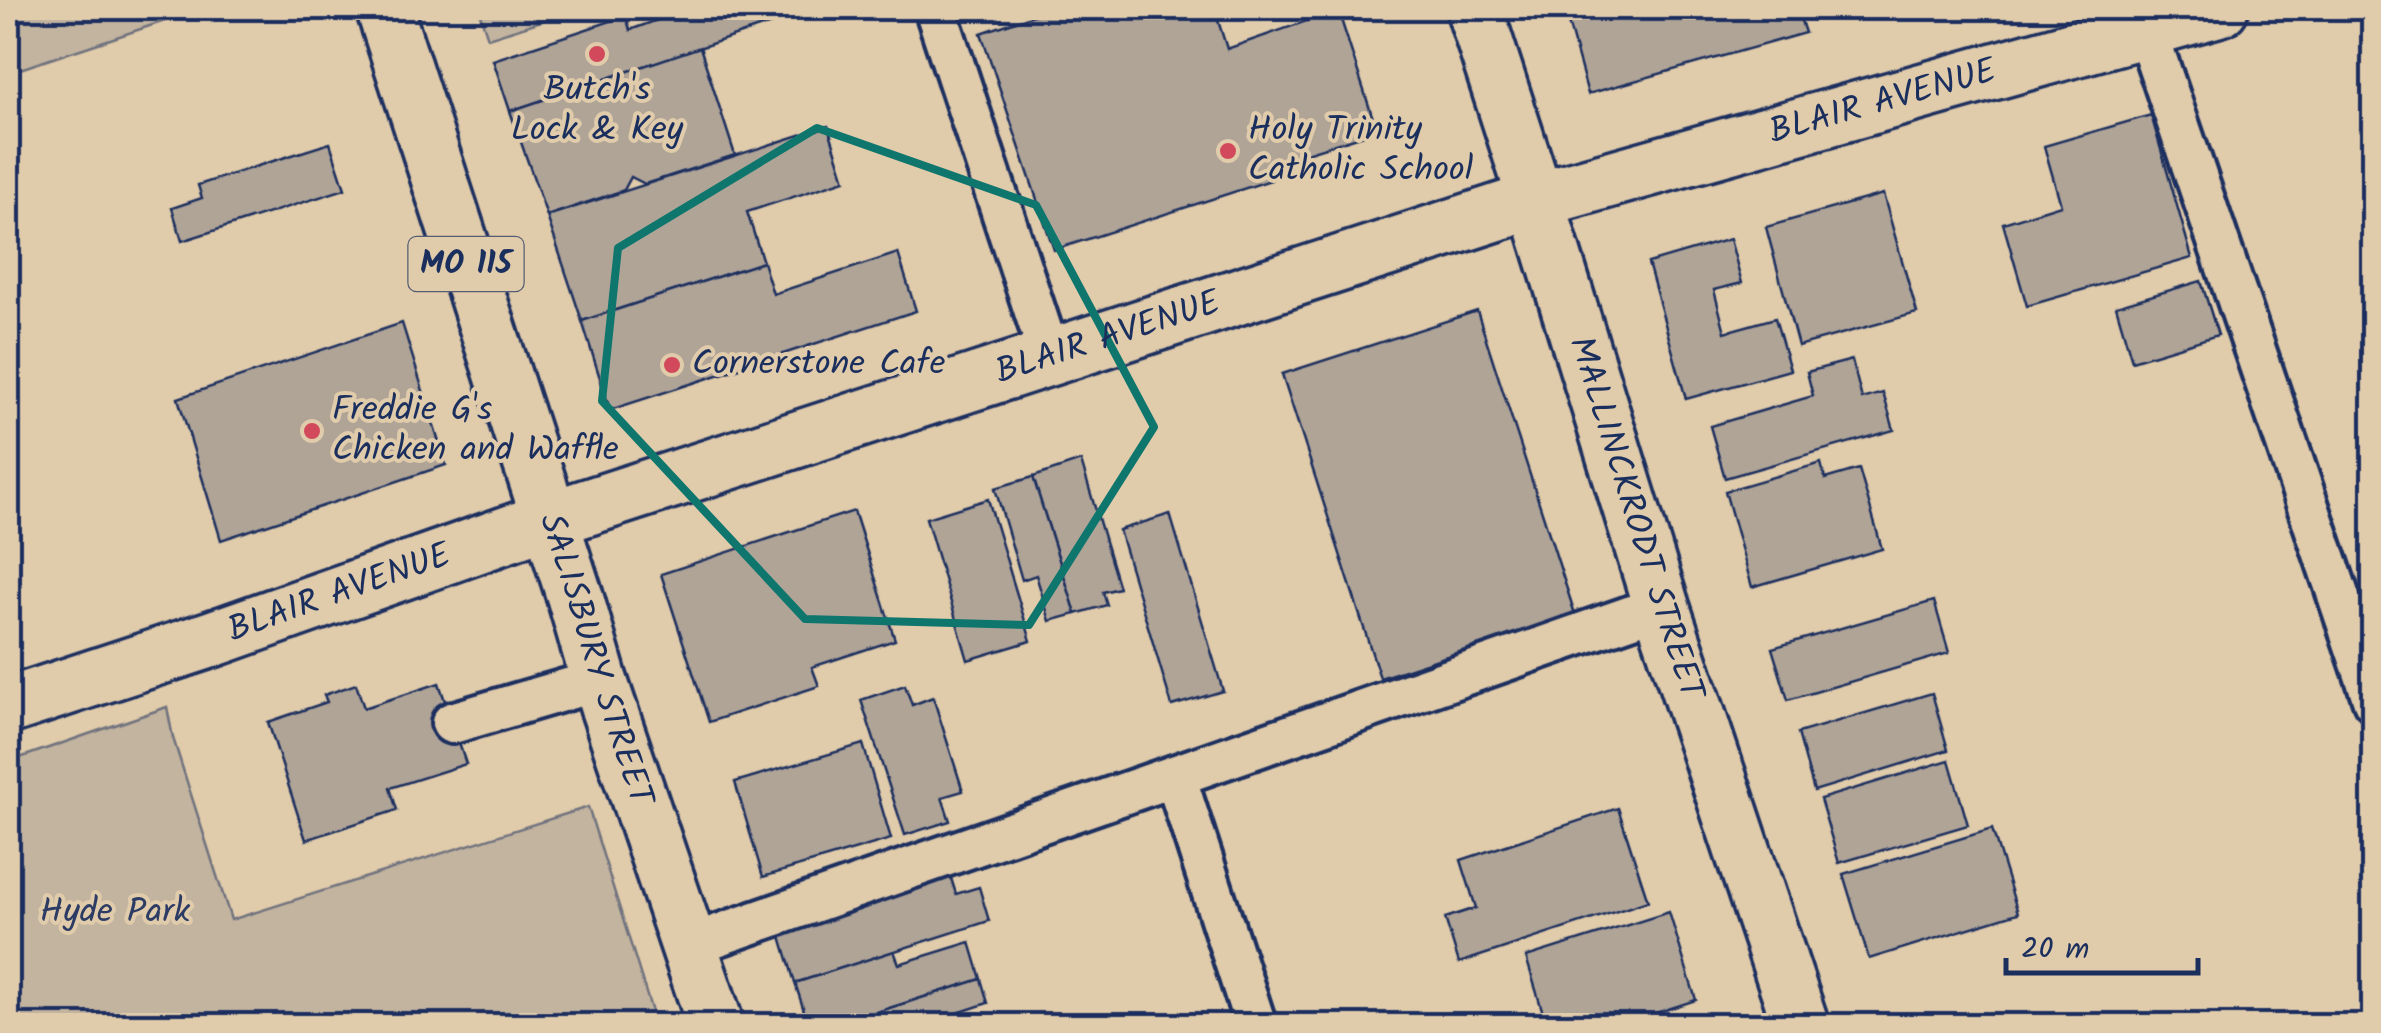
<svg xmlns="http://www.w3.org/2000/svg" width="2381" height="1033" font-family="Kalam,sans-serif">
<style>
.green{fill:#c3b49f;stroke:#6f727e;stroke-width:2.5}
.building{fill:#b0a497;stroke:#1b2f5e;stroke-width:2.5}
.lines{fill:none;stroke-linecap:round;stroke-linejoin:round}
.lane-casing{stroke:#1b2f5e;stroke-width:48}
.street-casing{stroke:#1b2f5e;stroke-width:62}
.primary-casing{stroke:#1b2f5e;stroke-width:62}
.lane{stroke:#e0cbaa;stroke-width:40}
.street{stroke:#e0cbaa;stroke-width:55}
.primary{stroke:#e0cbaa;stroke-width:55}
.marked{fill:none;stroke:#0f766e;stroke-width:8;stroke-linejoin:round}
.poi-dot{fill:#d1495b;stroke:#e0cbaa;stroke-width:4}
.labels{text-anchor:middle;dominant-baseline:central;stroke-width:8;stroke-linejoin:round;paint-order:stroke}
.shield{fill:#e0cbaa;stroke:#565e75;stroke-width:2.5}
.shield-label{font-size:32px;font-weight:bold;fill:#1b2f5e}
.poi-label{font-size:35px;fill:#1b2f5e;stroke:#e0cbaa;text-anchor:start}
.street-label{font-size:35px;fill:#1b2f5e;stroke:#e0cbaa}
.park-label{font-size:35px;fill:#2c3c64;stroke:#e0cbaa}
</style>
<rect width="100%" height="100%" fill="#e0cbaa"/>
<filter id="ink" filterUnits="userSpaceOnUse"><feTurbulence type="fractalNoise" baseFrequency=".01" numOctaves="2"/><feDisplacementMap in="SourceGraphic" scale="20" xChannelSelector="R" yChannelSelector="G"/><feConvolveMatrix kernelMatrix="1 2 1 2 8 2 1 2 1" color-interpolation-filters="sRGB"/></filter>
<g filter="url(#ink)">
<g class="green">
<path d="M 8,8 L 204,8 L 8,73 Z"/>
<path d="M 478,8 L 582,8 L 488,38 Z"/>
<path d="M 167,707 L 173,738 L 231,920 L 588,807 L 656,1025 L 8,1025 L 8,762 Z"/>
</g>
<g class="building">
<path d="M 667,8 L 819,8 L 510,111 L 493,60 L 626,16 L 630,30 L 663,18 Z"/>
<path d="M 1054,8 L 1188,8 L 1189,11 L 1202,8 L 1214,8 L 1227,49 L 1338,10 L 1377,131 L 1267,165 L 1271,180 L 1054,250 L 981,33 Z"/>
<path d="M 1564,8 L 1797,8 L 1805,33 L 1588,94 Z"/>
<path d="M 700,47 L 735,155 L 645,184 L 631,177 L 624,190 L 547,216 L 510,111 Z"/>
<path d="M 2151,115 L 2192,258 L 2027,306 L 2003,223 L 2061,205 L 2044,146 Z"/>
<path d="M 828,126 L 845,180 L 747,212 L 763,262 L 582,321 L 547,216 Z"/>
<path d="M 330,143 L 345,189 L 182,241 L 172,208 L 202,198 L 198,185 Z"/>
<path d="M 1883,194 L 1917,313 L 1798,346 L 1766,227 Z"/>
<path d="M 1730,239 L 1742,283 L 1714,290 L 1725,332 L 1775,318 L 1790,370 L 1686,399 L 1648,263 Z"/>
<path d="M 898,253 L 916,311 L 610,410 L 582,321 L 763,262 L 773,294 Z"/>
<path d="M 2201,281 L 2218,335 L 2132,361 L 2116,306 Z"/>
<path d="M 1477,311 L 1575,614 L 1380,678 L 1282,374 Z"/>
<path d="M 402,323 L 446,465 L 221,540 L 178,398 Z"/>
<path d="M 1852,360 L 1862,399 L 1883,393 L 1894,430 L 1725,478 L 1710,426 L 1813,396 L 1807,372 Z"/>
<path d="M 1081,461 L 1119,588 L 1103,592 L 1107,605 L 1076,614 L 1033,477 Z"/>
<path d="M 1821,463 L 1825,479 L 1859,469 L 1882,549 L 1752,587 L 1725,491 Z"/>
<path d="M 1033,477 L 1076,614 L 1050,621 L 1036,575 L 1022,580 L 995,488 Z"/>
<path d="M 988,499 L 1031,641 L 968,660 L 926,518 Z"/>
<path d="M 854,511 L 895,640 L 812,667 L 819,686 L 709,722 L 661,574 Z"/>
<path d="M 1170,514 L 1223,691 L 1172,706 L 1119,530 Z"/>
<path d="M 1934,601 L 1949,653 L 1788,700 L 1772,648 Z"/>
<path d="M 439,683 L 466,764 L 390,788 L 397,810 L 306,840 L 268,722 L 327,702 L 324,695 L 356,684 L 364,708 Z"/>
<path d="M 905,685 L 912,705 L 933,697 L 963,791 L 942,797 L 950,821 L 905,835 L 861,700 Z"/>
<path d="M 1932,693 L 1948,750 L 1814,791 L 1798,733 Z"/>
<path d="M 863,744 L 891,839 L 763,877 L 735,782 Z"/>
<path d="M 1949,760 L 1968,825 L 1839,863 L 1820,799 Z"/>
<path d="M 1618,808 L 1648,901 L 1459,963 L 1445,918 L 1476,908 L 1461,860 Z"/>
<path d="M 1992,829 L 2018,913 L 1869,959 L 1843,874 Z"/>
<path d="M 949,872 L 956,894 L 979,887 L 989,921 L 795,983 L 778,926 Z"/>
<path d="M 1669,912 L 1696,1000 L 1616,1026 L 1547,1026 L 1526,957 Z"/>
<path d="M 970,942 L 981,979 L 833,1026 L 809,1026 L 795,983 L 894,951 L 899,964 Z"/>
<path d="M 981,979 L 988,1003 L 918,1026 L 833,1026 Z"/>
</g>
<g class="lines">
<defs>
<g id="lane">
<path d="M 935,8 L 1050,357"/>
<path d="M 2139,8 L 2374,701"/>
<path d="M 452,723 L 599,680"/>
<path d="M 1175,776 L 1256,1026"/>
<path d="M 690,945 L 1661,606"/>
</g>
<g id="street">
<path id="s1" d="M 1474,8 L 1536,200 L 1661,606 L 1801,1026"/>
<path id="s2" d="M 8,706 L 209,640 L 548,520 L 1536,200 L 2220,8"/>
</g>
<g id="primary">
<path id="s3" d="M 384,8 L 575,597 L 599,680 L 716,1026"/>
</g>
</defs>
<use href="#lane" class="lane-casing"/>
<use href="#street" class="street-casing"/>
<use href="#primary" class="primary-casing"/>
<use href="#lane" class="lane"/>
<use href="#street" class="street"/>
<use href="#primary" class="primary"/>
</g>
</g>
<path class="marked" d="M 817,128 L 1036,205 L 1154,427 L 1029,625 L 805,619 L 602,401 L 618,248 Z"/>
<g class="poi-dot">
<circle cx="597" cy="54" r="10"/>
<circle cx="1228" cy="151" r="10"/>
<circle cx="672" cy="365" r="10"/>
<circle cx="312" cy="431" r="10"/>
</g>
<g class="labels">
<rect class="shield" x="408.5" y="237" width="115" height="54" rx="8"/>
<g class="shield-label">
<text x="466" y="264">MO 115</text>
</g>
<g class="poi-label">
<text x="597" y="91" text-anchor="middle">Butch's<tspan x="597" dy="40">Lock &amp; Key</tspan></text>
<text x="1248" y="131">Holy Trinity<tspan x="1248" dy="40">Catholic School</tspan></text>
<text x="692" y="365">Cornerstone Cafe</text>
<text x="332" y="411">Freddie G's<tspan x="332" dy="40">Chicken and Waffle</tspan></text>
</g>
<g class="street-label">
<text stroke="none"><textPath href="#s2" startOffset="1970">BLAIR AVENUE</textPath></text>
<text stroke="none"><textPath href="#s2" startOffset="1160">BLAIR AVENUE</textPath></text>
<text stroke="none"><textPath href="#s1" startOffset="535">MALLINCKRODT STREET</textPath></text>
<text stroke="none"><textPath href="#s2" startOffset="350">BLAIR AVENUE</textPath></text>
<text stroke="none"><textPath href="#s3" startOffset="685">SALISBURY STREET</textPath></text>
</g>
<g class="park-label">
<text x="115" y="913">Hyde Park</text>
</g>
</g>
<rect width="2381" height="1033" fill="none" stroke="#e0cbaa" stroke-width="40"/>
<rect x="20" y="20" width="2341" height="993" fill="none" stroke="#1b2f5e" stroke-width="4" filter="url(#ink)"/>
<path d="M2006 958v15h192v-15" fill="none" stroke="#1b2f5e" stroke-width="5"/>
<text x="2021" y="958" font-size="30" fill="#1b2f5e" stroke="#e0cbaa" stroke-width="8" paint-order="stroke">20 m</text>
</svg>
